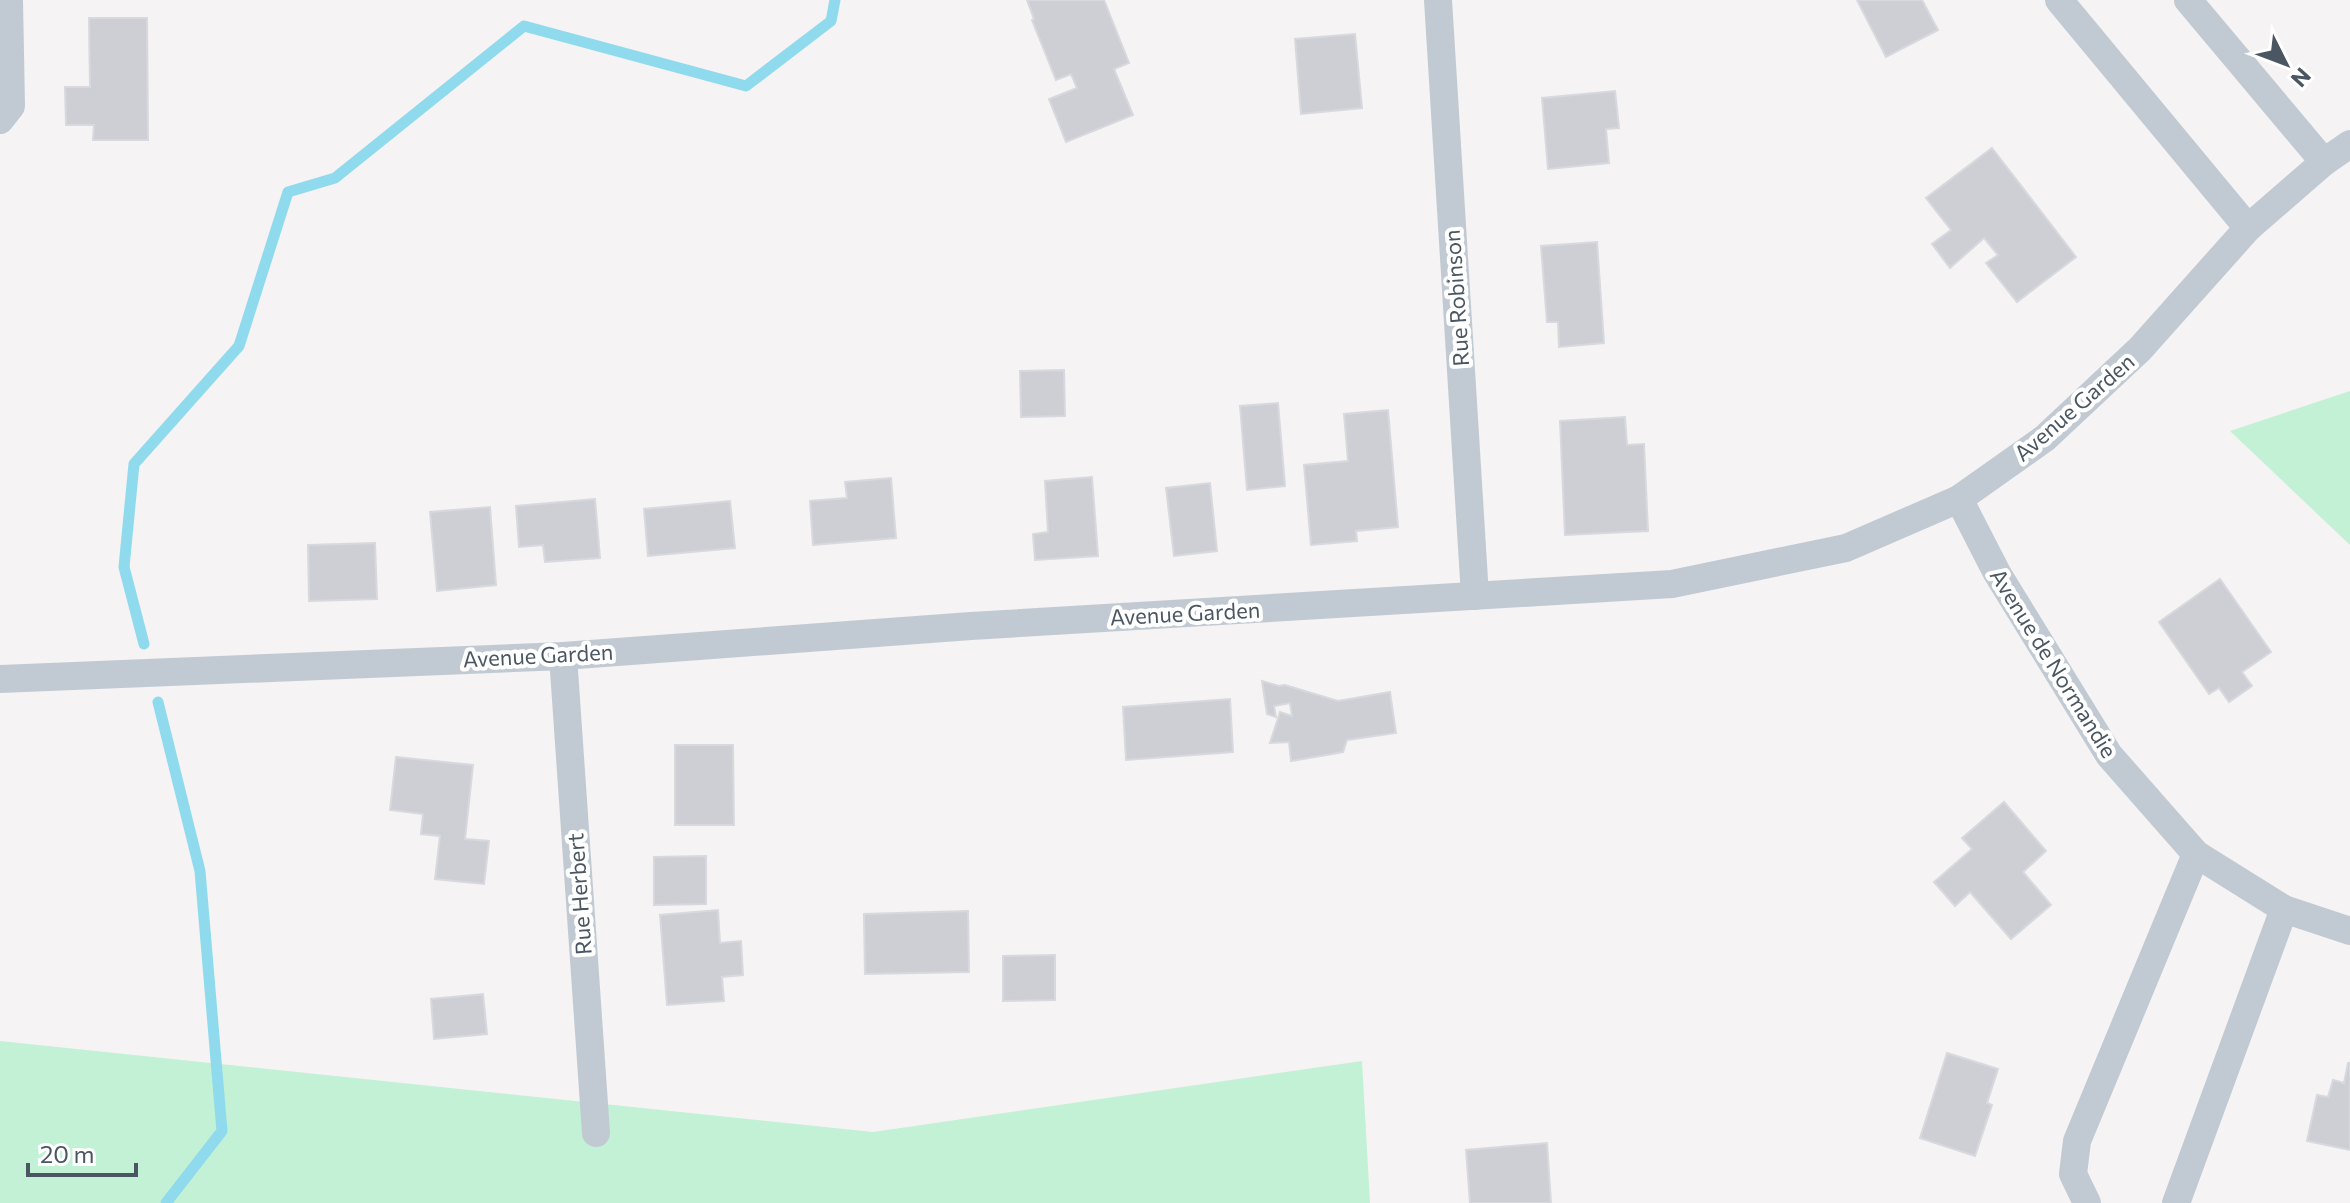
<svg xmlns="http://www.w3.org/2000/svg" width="2350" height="1203" font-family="Commissioner,sans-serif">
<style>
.green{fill:#c3f1d5}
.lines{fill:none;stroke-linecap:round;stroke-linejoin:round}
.stream{stroke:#90daee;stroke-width:11}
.building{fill:#cdcfd5;stroke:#d7d9de;stroke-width:2}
.minor{stroke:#c1cad2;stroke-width:28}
.labels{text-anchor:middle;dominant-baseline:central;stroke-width:8;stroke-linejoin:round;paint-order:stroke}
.street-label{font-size:22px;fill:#4a5661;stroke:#fff}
</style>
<rect width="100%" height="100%" fill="#f5f3f3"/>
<g class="green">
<path d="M 2350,391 L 2350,545 L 2230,431 Z"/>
<path d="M 0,1041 L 873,1132 L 1362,1061 L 1370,1203 L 0,1203 Z"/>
</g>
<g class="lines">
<g class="stream">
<path d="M 144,644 L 124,567 L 134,464 L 239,346 L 288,192 L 335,178 L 524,26 L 746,86 L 831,21 L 835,0"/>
<path d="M 158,702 L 200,871 L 222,1131 L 166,1203"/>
</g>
</g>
<g class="building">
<path d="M 1027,0 L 1104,0 L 1129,63 L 1114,69 L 1133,115 L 1066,142 L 1049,99 L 1077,88 L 1071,74 L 1056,80 L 1032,20 L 1034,19 Z"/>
<path d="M 1857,0 L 1922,0 L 1938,30 L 1886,57 Z"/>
<path d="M 89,18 L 147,18 L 148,140 L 93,140 L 94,125 L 66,125 L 65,87 L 90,87 Z"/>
<path d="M 1355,34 L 1362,108 L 1301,114 L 1295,39 Z"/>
<path d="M 1615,91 L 1619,128 L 1606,129 L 1609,163 L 1548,169 L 1542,98 Z"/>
<path d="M 1992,148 L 2076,257 L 2017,302 L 1986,263 L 1998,255 L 1984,238 L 1950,268 L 1932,244 L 1951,230 L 1926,198 Z"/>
<path d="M 1597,242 L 1604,343 L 1559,347 L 1558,322 L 1547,322 L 1541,246 Z"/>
<path d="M 1064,370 L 1065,416 L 1021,417 L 1020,371 Z"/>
<path d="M 1278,403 L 1285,486 L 1247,490 L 1240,406 Z"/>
<path d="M 1388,410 L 1398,527 L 1356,531 L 1357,541 L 1311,545 L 1304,465 L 1348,461 L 1344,414 Z"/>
<path d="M 1625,417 L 1627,445 L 1644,444 L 1648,531 L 1565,535 L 1560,421 Z"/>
<path d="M 1092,477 L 1098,556 L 1035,560 L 1033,534 L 1048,532 L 1045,481 Z"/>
<path d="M 891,478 L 896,538 L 813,545 L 810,501 L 847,498 L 845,482 Z"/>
<path d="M 1210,483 L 1217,551 L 1174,556 L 1166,488 Z"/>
<path d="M 595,499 L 600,558 L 545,562 L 543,545 L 519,547 L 516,506 Z"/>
<path d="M 730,501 L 735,548 L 648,556 L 644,509 Z"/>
<path d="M 490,507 L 496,585 L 437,591 L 430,512 Z"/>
<path d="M 375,543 L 377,599 L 309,601 L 308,545 Z"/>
<path d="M 2220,579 L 2271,652 L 2242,672 L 2252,686 L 2229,702 L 2219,688 L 2209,694 L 2159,622 Z"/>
<path d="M 1262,681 L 1279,686 L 1285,685 L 1338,701 L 1390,692 L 1396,733 L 1347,740 L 1343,752 L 1291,761 L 1289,742 L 1270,743 L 1280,712 L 1292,716 L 1290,703 L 1274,706 L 1276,717 L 1267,714 Z"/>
<path d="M 1230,699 L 1233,752 L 1126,760 L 1123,707 Z"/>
<path d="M 675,745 L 733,745 L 734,825 L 675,825 Z"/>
<path d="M 396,757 L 473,765 L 465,839 L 489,841 L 484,884 L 435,879 L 440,836 L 421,834 L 423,814 L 390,810 Z"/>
<path d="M 2004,802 L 2046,851 L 2023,872 L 2051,905 L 2011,939 L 1970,892 L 1955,906 L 1934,882 L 1972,849 L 1962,838 Z"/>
<path d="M 706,856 L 706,904 L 654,905 L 654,857 Z"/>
<path d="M 718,910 L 720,943 L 741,941 L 743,975 L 722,977 L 724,1001 L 667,1005 L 660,915 Z"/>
<path d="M 968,911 L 969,972 L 865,974 L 864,914 Z"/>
<path d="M 1055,955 L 1055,1000 L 1003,1001 L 1003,956 Z"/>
<path d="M 483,994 L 487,1034 L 434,1039 L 431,999 Z"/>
<path d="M 1947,1053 L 1998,1069 L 1987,1103 L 1992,1105 L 1975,1156 L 1920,1138 Z"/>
<path d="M 2348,1063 L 2350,1063 L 2350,1150 L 2307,1141 L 2317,1095 L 2328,1097 L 2333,1080 L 2344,1083 Z"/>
<path d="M 1547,1143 L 1551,1203 L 1470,1203 L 1466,1150 Z"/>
</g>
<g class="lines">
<g class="minor">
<path d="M 1438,0 L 1475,596"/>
<path d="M 2059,0 L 2248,228"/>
<path d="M 2188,0 L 2324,162"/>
<path d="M 0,120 L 11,106 L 9,0"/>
<path d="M 1959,499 L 1997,573 L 2109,755 L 2196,854 L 2284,909 L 2350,931"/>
<path d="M 563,656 L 596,1133"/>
<path d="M 0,679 L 563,656 L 971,626 L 1672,584 L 1846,548 L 1959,499 L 2045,438 L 2140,349 L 2248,228 L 2324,162 L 2350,144"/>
<path d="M 2087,1203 L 2073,1174 L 2077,1141 L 2196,854"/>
<path d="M 2176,1203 L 2284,909"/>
</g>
</g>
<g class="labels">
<g class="street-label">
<text transform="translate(1456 298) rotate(-94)">Rue Robinson</text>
<text transform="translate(2074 407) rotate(-41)">Avenue Garden</text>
<text transform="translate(1185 613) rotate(-3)">Avenue Garden</text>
<text transform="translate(538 655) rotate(-3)">Avenue Garden</text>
<text transform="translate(2054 663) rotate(58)">Avenue de Normandie</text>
<text transform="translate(579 894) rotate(-94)">Rue Herbert</text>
</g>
</g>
<g transform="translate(2286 64) rotate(132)" stroke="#ffffff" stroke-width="6" paint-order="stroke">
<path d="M0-6L14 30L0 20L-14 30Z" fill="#4a5661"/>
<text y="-12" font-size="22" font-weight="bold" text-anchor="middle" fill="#4a5661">N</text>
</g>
<path d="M28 1163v12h108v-12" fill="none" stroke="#4a5661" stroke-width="4"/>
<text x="40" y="1163" font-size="24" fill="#4a5661" stroke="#ffffff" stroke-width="6" paint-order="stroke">20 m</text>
</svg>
